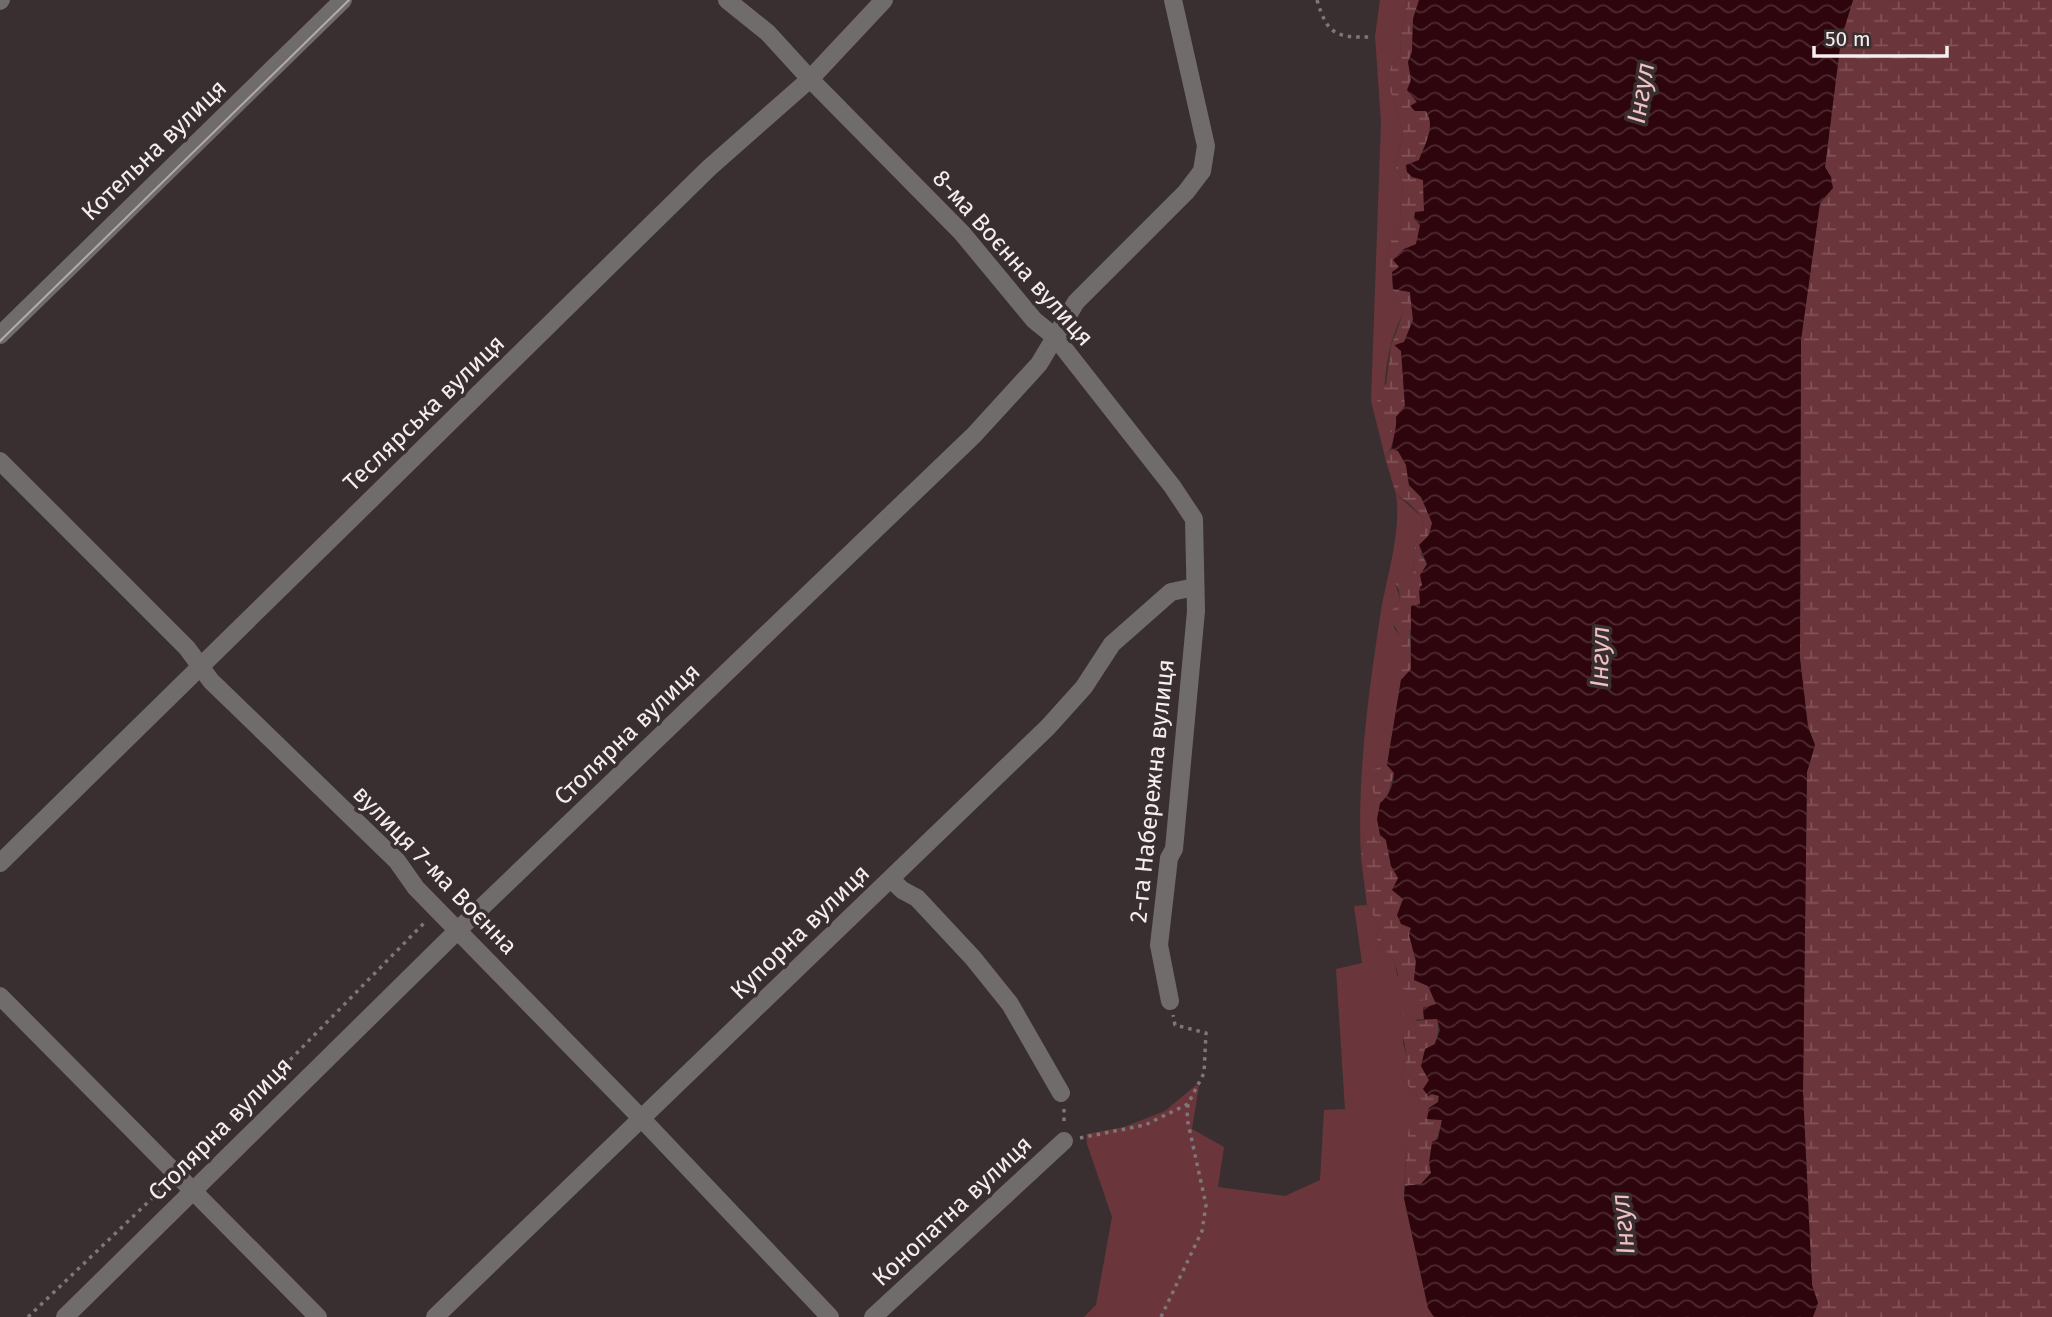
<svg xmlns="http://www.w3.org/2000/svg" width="2052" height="1317" font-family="'Fira Sans',sans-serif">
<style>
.green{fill:#6b363b}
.wetland{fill:url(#wetland-marsh)}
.water{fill:url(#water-waves)}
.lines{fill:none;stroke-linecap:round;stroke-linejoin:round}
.path{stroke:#7f7677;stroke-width:3.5;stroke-dasharray:3.5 5;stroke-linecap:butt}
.minor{stroke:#716c6c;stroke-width:18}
.tram{stroke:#b3abac;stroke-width:2}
.labels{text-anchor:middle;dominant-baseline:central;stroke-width:7;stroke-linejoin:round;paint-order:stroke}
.street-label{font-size:24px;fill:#f5eeef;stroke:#392f30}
.water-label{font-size:26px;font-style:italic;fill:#f0bfc1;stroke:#392f30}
</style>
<defs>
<pattern id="wetland-marsh" width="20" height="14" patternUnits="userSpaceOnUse" patternTransform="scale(1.75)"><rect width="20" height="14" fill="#6b363b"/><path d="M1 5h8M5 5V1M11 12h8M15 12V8" fill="none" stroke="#815358"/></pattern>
<pattern id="water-waves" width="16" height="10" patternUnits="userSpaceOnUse" patternTransform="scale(1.75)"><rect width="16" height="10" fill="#2e050c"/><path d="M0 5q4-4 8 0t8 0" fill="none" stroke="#4d2a30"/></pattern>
</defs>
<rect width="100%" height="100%" fill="#392f30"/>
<g class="green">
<path d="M 1380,0 L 1407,0 L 1400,38 L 1401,54 L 1392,64 L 1387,80 L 1403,132 L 1396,168 L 1403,182 L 1400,210 L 1402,225 L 1391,241 L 1386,259 L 1392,272 L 1393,289 L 1403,314 C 1385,347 1380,397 1388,434 L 1397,429 C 1392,440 1393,448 1385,457 L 1371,401 L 1381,122 L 1375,36 Z"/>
<path d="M 1396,494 L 1423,518 L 1422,532 L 1415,543 L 1413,577 L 1395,583 L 1400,599 L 1393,609 L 1394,628 L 1400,635 L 1401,680 L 1387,765 L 1374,769 L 1375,796 L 1387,798 L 1386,840 L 1378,843 L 1364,836 L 1361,858 C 1357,778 1368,696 1380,617 C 1386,577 1402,534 1396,494 Z"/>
<path d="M 1367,905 L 1380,928 L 1375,937 L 1395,962 L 1397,975 L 1420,1001 L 1434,999 L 1437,1004 L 1423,1008 L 1424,1019 L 1412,1020 L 1404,1013 L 1403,1043 L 1407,1057 L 1401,1078 L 1429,1108 L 1427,1119 L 1406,1146 L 1404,1198 L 1428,1308 L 1434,1317 L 1084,1317 L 1096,1305 L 1112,1217 L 1087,1144 L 1086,1134 L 1124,1127 L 1165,1111 L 1196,1085 L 1199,1086 L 1192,1129 L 1224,1147 L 1218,1187 L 1285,1196 L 1320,1180 L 1324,1110 L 1345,1109 L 1336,969 L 1362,963 L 1354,906 Z"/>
</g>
<g class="wetland">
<path d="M 1407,0 L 1419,0 L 1413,19 L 1412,52 L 1408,62 L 1417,102 L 1411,106 L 1426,111 C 1436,127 1425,144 1419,160 L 1406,165 L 1407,172 L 1423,180 L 1424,211 L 1416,245 L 1404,249 L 1400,267 L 1392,272 L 1386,259 L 1391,241 L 1402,225 L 1400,210 L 1403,182 L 1396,168 L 1403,132 L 1387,80 L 1392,64 L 1401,54 L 1400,38 Z"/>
<path d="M 1853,0 L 2052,0 L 2052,1317 L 1813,1317 L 1818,1303 L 1812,1285 L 1803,1092 L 1807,772 L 1815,745 L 1808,727 L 1800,659 L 1801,340 L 1820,203 L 1825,198 L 1831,177 L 1825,167 L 1841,39 Z"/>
<path d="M 1393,289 L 1410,292 L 1413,320 L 1401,350 L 1405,406 L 1396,417 L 1397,429 L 1388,434 L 1381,431 L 1384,415 L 1378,407 L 1376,390 L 1386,384 L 1391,346 L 1403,314 Z"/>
<path d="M 1392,449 L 1398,451 L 1406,465 L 1409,485 L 1421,497 L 1433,523 L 1421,554 L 1427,564 L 1420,604 L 1410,631 L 1411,669 L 1401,680 L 1399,656 L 1393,646 L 1399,641 L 1400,635 L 1387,613 L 1393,609 L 1400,599 L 1399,590 L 1395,583 L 1397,576 L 1413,576 L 1415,543 L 1422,532 L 1423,518 L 1409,503 L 1396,494 L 1385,457 Z"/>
<path d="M 1387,765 L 1394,773 L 1387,798 L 1375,796 L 1368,779 L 1374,769 Z"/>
<path d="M 1372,835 L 1378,842 L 1386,840 L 1391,866 L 1399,878 L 1411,927 L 1409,935 L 1416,961 L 1414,980 L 1428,986 L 1434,999 L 1420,1001 L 1401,987 L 1395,962 L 1375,937 L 1380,928 L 1367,905 L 1361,858 L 1364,836 Z"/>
<path d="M 1403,1013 L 1417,1021 L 1437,1019 C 1442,1037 1431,1050 1421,1066 L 1429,1081 L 1432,1094 L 1439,1096 L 1438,1102 L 1429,1108 L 1401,1078 L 1407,1057 L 1401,1024 Z"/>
<path d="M 1420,1115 L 1427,1119 L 1442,1120 C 1439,1137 1427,1156 1431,1173 L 1421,1184 L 1405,1186 L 1406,1146 L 1410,1123 Z"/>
</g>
<path class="water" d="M 1419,0 L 1853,0 L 1841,39 L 1825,167 L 1831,177 L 1833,188 L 1820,203 L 1801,340 L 1800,659 L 1808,727 L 1815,745 L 1807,772 L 1803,1092 L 1812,1285 L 1818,1303 L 1813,1317 L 1434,1317 L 1428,1308 L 1404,1198 L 1405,1186 L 1421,1184 L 1431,1173 L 1429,1163 L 1432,1142 L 1438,1139 L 1442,1120 L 1427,1119 L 1429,1108 L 1438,1102 L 1439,1096 L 1432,1094 L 1428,1096 L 1423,1089 L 1429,1080 L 1421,1066 L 1425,1049 L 1435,1044 L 1440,1030 L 1437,1019 L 1424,1019 L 1423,1008 L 1436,1004 L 1428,986 L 1414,980 L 1416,961 L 1409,935 L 1411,928 L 1401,924 L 1397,915 L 1403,899 L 1392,890 L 1398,878 L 1391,866 L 1386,840 L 1380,835 L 1377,819 L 1380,803 C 1389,796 1394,785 1394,773 L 1387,765 L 1401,680 L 1411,669 L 1411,606 L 1420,604 L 1419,589 L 1422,585 L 1420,575 L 1427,564 L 1419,545 L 1429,535 L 1432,523 L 1421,497 L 1409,485 L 1406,465 L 1398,451 L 1392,449 C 1393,437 1397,429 1396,417 L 1405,406 L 1401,351 L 1394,345 L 1404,342 L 1413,320 L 1410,292 L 1393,289 L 1392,272 L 1399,267 L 1393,260 L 1404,249 L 1416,244 L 1420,225 L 1414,219 L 1415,212 L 1424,211 L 1423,180 L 1412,177 L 1407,172 L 1406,165 L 1419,160 C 1425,144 1436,126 1426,111 L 1415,111 L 1410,106 L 1417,102 L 1407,90 L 1411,80 L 1408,62 L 1412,52 L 1413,19 Z"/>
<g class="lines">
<g class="path">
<path d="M 1317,0 C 1327,34 1336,38 1371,37"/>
<path d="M 1064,1109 L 1064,1125"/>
<path d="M 1080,1138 L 1145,1125 L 1188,1104"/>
<path d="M 189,1163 L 426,921"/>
<path d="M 28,1317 L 166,1185"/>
<path d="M 1161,1317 L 1202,1231 L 1206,1205 L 1187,1118 L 1188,1104 L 1204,1073 L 1206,1033 L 1175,1025 L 1173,1015"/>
</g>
<g class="minor">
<path d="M 727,0 L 768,33 L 810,79 L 962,233 L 1034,320 L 1055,337 L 1172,486 L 1194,519 L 1196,611 L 1174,849 L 1169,858 L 1159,945 L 1170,1001"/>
<path d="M 0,1 L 1,0"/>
<path d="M 0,335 L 343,0"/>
<path d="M 0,461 L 187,648 L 211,681 L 397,861 L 416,888 L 641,1118 L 830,1317"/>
<path d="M 0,863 L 709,168 L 810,79 L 884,0"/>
<path d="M 891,879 L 902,890 L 917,898 L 973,958 L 1010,1004 L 1061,1093"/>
<path d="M 0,996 L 318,1317"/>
<path d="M 65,1317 L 458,930 L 974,435 L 1039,364 L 1076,302 L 1186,192 L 1202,171 L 1206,146 L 1173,0"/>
<path d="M 435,1317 L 1048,727 L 1084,687 L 1112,644 L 1171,592 L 1195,587"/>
<path d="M 873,1317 L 1064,1141"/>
</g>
<path class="tram" d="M 0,341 L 349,0"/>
</g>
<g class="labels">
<g class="street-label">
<text transform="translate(154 150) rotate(-44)">Котельна вулиця</text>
<text transform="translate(1013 258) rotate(48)">8-ма Воєнна вулиця</text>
<text transform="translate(424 413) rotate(-44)">Теслярська вулиця</text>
<text transform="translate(627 734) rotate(-44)">Столярна вулиця</text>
<text transform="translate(1152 791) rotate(-84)">2-га Набережна вулиця</text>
<text transform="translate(435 870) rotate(46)">вулиця 7-ма Воєнна</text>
<text transform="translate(800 932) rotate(-44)">Купорна вулиця</text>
<text transform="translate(220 1129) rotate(-45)">Столярна вулиця</text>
<text transform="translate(952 1211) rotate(-43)">Конопатна вулиця</text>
</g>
<g class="water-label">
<text transform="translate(1641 93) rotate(-81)">Інгул</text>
<text transform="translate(1600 657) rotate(-89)">Інгул</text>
<text transform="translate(1623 1224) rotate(-96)">Інгул</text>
</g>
</g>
<path d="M1814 46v10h133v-10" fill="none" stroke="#f5eeef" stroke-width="3.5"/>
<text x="1825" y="46" font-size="21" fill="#f5eeef" stroke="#392f30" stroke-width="5" paint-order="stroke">50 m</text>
</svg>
